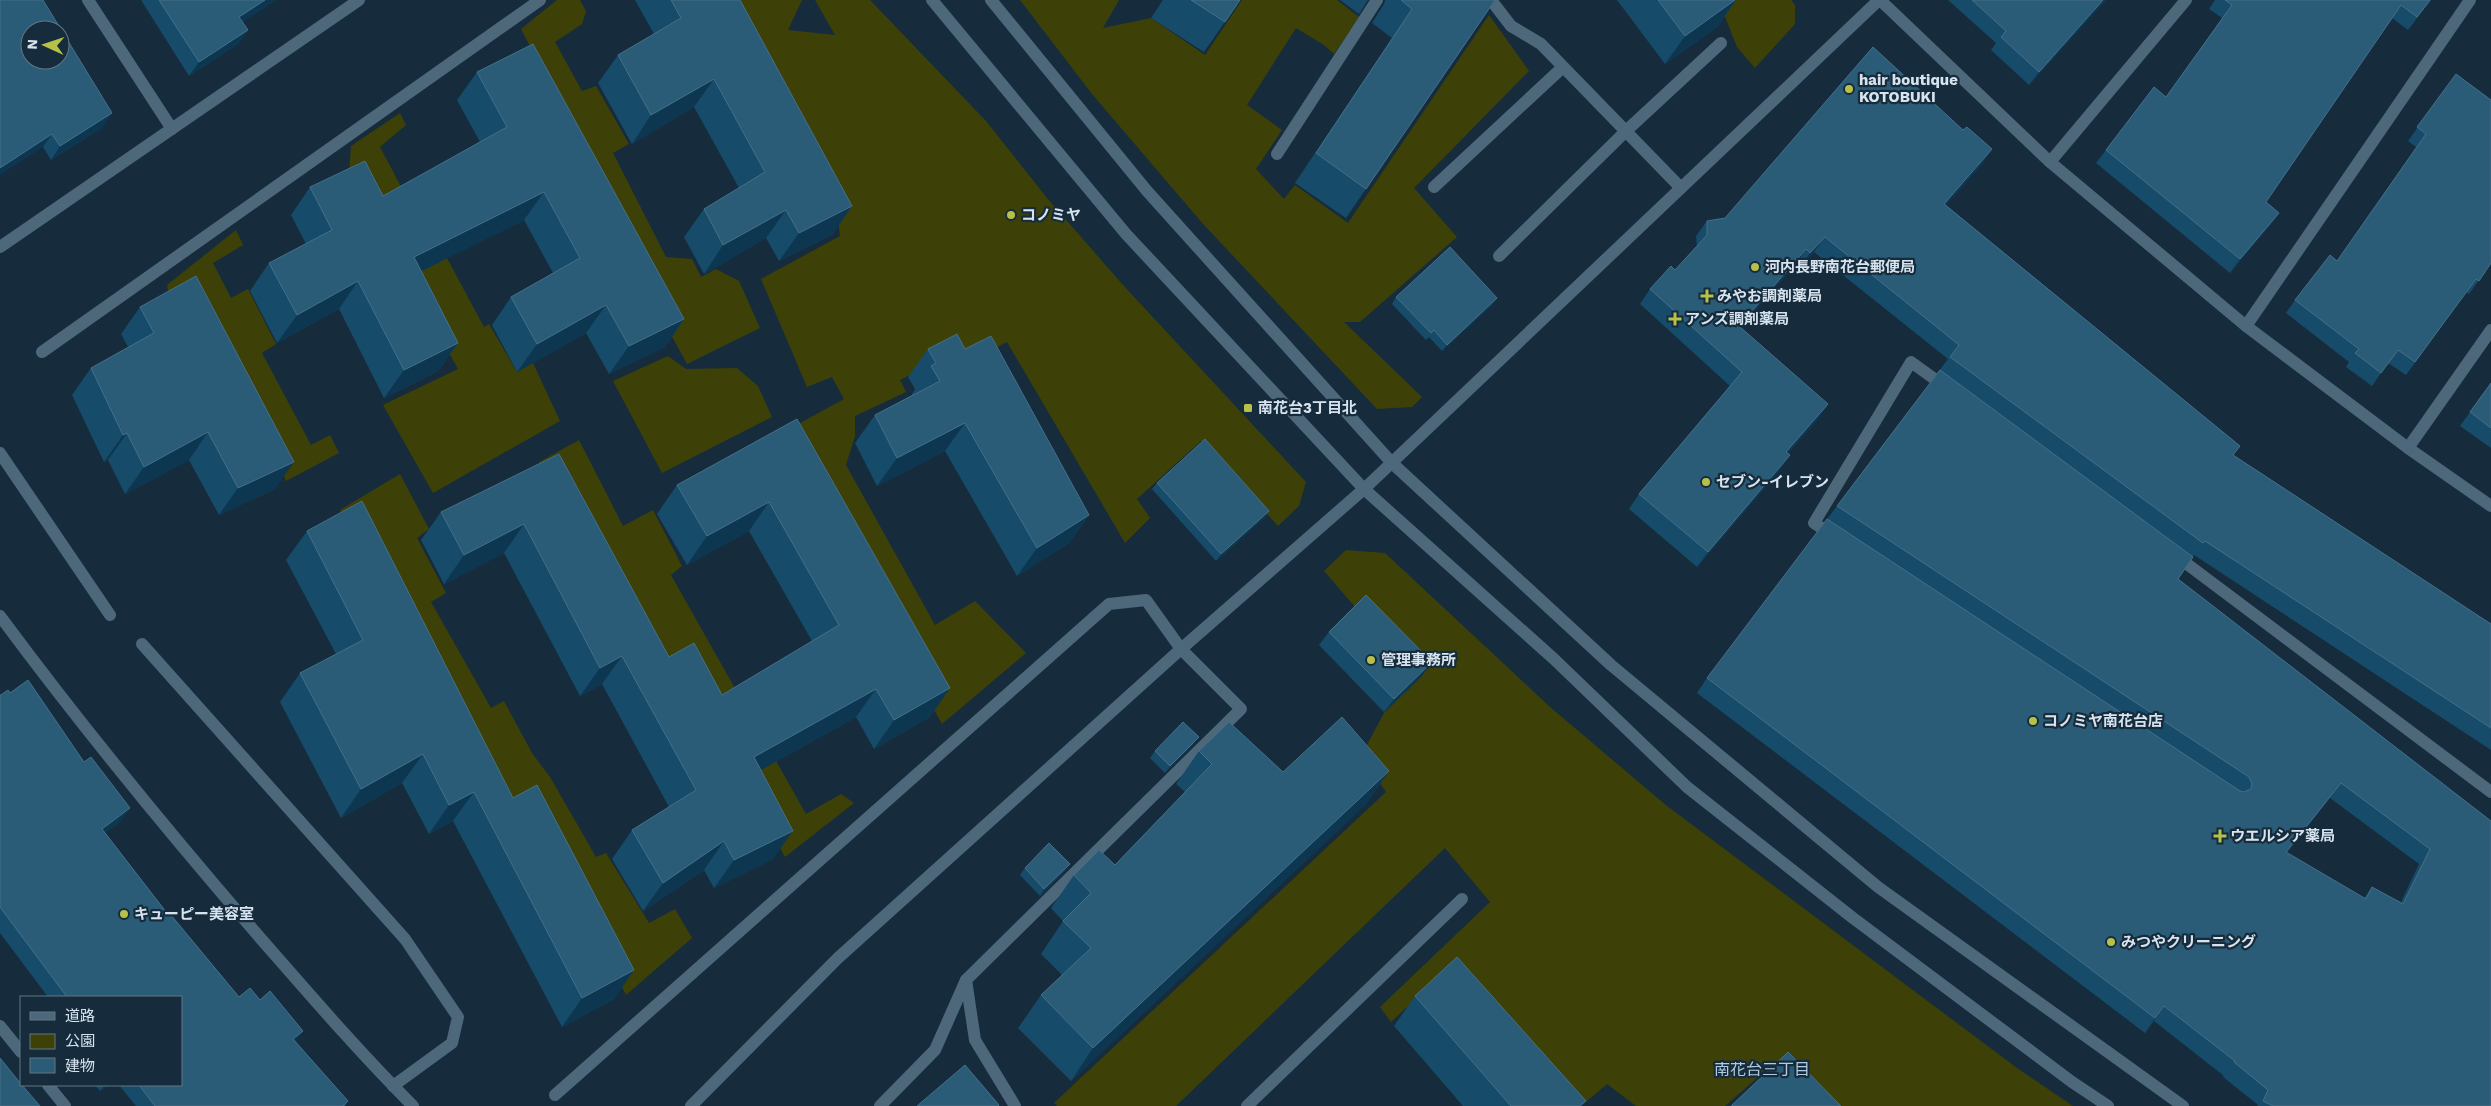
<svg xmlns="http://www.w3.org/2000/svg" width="2491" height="1106" font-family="'Work Sans','Noto Sans JP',sans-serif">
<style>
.green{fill:#3d4107}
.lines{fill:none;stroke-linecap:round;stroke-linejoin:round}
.minor{stroke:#4e687b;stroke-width:12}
.wall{fill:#164b69;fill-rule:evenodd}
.shaded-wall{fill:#0d3751}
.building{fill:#2a5b77;stroke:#45708a;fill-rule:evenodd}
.poi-dot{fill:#b6c148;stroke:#162c3c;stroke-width:2}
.labels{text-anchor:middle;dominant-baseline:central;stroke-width:4.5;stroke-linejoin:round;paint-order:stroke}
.poi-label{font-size:15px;font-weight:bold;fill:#d7e4ef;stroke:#162c3c;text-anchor:start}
.neighbourhood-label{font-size:16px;fill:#b0cbdf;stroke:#162c3c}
</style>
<rect width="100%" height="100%" fill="#162c3c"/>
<g class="green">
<path d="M 557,0 L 580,0 L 586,11 L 582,24 L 555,42 L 582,91 L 596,86 L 629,144 L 613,153 L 666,257 L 692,259 L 701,277 L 716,269 L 739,281 L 760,328 L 687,364 L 523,65 L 534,54 L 521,29 Z"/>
<path d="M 722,0 L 802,0 L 788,30 L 835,35 L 815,0 L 870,0 L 986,121 L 1047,198 L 1123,285 L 1306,482 L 1299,506 L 1278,526 L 1201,441 L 1137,499 L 1150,518 L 1125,543 L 1007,342 L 946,374 L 939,360 L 900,380 L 906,392 L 855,416 L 855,436 L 846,465 L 935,625 L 975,601 L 1026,653 L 942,724 L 782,433 L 844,399 L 832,377 L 807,387 L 761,279 L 840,236 L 837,214 Z"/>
<path d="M 1020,0 L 1119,0 L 1103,28 L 1151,18 L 1205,55 L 1242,0 L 1337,0 L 1359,17 L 1334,54 L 1324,45 L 1296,28 L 1247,105 L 1282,130 L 1256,169 L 1284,199 L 1295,185 L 1348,223 L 1489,15 L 1529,71 L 1414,188 L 1457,237 L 1360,322 L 1344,322 L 1422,397 L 1412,407 L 1377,409 L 1204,225 L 1092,94 Z"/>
<path d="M 1716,0 L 1791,0 L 1795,5 L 1795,24 L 1755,68 L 1737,47 L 1722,9 Z"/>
<path d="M 400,113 L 406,125 L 380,147 L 406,196 L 412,193 L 484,327 L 489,324 L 517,372 L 533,363 L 560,421 L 433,493 L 383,405 L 458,369 L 349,173 L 351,146 Z"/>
<path d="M 236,230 L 243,245 L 213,263 L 231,298 L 248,289 L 276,344 L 262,353 L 311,445 L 330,435 L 339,453 L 286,481 L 185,291 L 170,300 L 167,285 Z"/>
<path d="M 668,356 L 686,369 L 737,368 L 758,386 L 772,417 L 662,473 L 613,381 Z"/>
<path d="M 579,440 L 623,526 L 653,510 L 682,566 L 671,575 L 806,814 L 841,794 L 854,803 L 785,857 L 678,660 L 642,661 L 539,462 Z"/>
<path d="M 400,474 L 429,529 L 417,538 L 446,593 L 431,602 L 491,708 L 504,701 L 532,753 L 550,777 L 596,857 L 606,853 L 649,923 L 675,909 L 692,938 L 626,995 L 529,810 L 500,802 L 340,510 Z"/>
<path d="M 1346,550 L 1385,553 L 1550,707 L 1667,806 L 2017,1068 L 2073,1106 L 1840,1106 L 1809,1074 L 1772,1065 L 1725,1106 L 1636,1106 L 1607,1084 L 1581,1106 L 1435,981 L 1391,1022 L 1380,1007 L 1490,902 L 1445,848 L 1176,1106 L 1057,1106 L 1054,1103 L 1386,792 L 1361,756 L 1384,713 L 1422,676 L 1356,608 L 1324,571 Z"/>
</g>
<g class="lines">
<g class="minor">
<path d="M 88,0 L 172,129"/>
<path d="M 932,0 L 1126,234 L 1364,489 L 1554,659 L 1687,787 L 1853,918 L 2072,1082 L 2108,1106"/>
<path d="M 991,0 L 1147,191 L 1392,463 L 1611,665 L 1878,887 L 2183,1106"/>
<path d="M 1491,0 L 1511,26 L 1541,44 L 1681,188"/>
<path d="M 1880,0 L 2050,162 L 2246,326 L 2408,448 L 2491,506"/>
<path d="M 1277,154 L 1377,0"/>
<path d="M 2050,162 L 2186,0"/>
<path d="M 1434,187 L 1563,67"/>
<path d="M 0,247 L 359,0"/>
<path d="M 1499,256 L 1626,131 L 1721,43"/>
<path d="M 2246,326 L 2470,0"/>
<path d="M 42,352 L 540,0"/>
<path d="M 2408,448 L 2491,330"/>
<path d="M 0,453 L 110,615"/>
<path d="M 1834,536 L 1814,523 L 1911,362 L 1947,388"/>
<path d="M 2175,555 L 2491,792"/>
<path d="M 0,616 C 83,728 171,835 262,940 C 311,996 360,1053 413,1106"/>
<path d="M 142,644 L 405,939 L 458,1017 L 452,1043 L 393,1086"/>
<path d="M 966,980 L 975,1040 L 1015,1106"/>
<path d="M 0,1026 L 21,1052"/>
<path d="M 48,1085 L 65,1106"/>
<path d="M 555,1095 L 1109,604 L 1146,600 L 1181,649 L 1241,709 L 966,980 L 935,1050 L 880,1106"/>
<path d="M 691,1106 L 838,958 L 1181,649 L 1364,489 L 1879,0"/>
<path d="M 1247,1106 L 1462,899"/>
</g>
</g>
<g class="wall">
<path d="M 0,0 L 103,127 L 51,160 L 43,147 Z"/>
<path d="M 141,0 L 276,0 L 242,22 L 248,30 L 238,44 L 189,76 Z"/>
<path d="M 635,0 L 740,0 L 852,206 L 832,235 L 779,261 L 766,238 L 704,274 L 684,237 L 704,209 L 739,188 L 694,107 L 632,144 L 598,83 L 618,55 L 654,34 Z"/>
<path d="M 1163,0 L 1240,0 L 1204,52 L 1151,18 Z"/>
<path d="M 1340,0 L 1368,0 L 1359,14 Z"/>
<path d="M 1385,0 L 1495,0 L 1346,218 L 1295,183 L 1392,38 L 1372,23 L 1384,4 Z"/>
<path d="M 1617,0 L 1736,0 L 1717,27 L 1665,64 Z"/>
<path d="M 1948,0 L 2106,0 L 2029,85 L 1991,50 L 1996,43 Z"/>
<path d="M 2215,0 L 2431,0 L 2408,30 L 2392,18 L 2266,202 L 2279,213 L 2269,226 L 2230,273 L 2096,163 L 2106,150 L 2166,97 L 2222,18 L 2209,9 Z"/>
<path d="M 477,72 L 684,319 L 665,347 L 609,374 L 586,333 L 517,372 L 492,325 L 511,297 L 553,273 L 524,220 L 421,271 L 458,343 L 438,371 L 384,398 L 339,309 L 277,343 L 250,291 L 269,263 L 306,244 L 291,215 L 310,187 L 383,196 L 480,142 L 457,100 Z"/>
<path d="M 2456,74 L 2491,263 L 2469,294 L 2466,292 L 2406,375 L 2388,363 L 2372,386 L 2346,367 L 2349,362 L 2286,313 L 2295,300 L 2337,261 L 2416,147 L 2408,141 Z"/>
<path d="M 1963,130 L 1992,149 L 1982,164 L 1946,205 L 2240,446 L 2233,455 L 2491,624 L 2491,750 L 2194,555 L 2178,579 L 2491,821 L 2491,1106 L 2257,1106 L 2258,1105 L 2223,1077 L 2224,1076 L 2154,1021 L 2145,1033 L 1697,693 L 1707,678 L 1948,359 L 1814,252 L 1800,268 L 1796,264 L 1740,327 L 1828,404 L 1818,419 L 1788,453 L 1780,470 L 1697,567 L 1629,509 L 1639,494 L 1730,386 L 1640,304 L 1650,289 L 1675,270 L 1697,246 L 1696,236 L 1707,221 L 1725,218 ZM 2330,798 L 2419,864 L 2401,902 L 2372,887 L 2364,898 L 2287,853 Z"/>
<path d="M 1396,297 L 1497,298 L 1492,305 L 1442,351 L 1429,337 L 1426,340 L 1392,304 Z"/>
<path d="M 140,307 L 275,489 L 219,515 L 189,460 L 125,494 L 108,460 L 104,462 L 72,395 L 91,368 L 128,347 L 121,334 Z"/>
<path d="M 928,349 L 965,349 L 1089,515 L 1069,543 L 1017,576 L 945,451 L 877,486 L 855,443 L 875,415 L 912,395 L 912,394 L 915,389 L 908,377 Z"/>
<path d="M 2491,383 L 2491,448 L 2460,426 Z"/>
<path d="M 797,419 L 930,717 L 874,749 L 856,717 L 761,770 L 773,859 L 714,888 L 704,870 L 643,911 L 612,859 L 632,830 L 669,807 L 602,684 L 580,696 L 504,553 L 444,584 L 421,540 L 441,512 L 559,454 L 669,657 L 722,695 L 812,641 L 749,531 L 687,565 L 657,514 L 677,485 Z"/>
<path d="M 1157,483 L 1269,511 L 1264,518 L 1216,561 L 1152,489 Z"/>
<path d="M 307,531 L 513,798 L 634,970 L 614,999 L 562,1027 L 453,821 L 429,834 L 402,783 L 341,818 L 280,702 L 300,673 L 336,654 L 286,560 Z"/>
<path d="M 1329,632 L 1422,676 L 1384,712 L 1319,645 Z"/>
<path d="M 10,693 L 121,821 L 105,833 L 170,917 L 239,997 L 260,1000 L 303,1031 L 295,1041 L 348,1101 L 345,1106 L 136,1106 L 119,1085 L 181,1085 L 181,997 L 48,997 L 0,933 L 0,695 L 1,695 Z"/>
<path d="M 1194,744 L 1165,773 L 1150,758 L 1155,751 Z"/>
<path d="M 1199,751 L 1283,772 L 1389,771 L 1366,804 L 1071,1081 L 1018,1028 L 1041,995 L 1062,975 L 1041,954 L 1063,921 L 1051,908 L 1074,875 L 1115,865 L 1185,792 L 1176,784 Z"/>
<path d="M 1025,868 L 1065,871 L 1040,896 L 1020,875 Z"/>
<path d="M 1415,996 L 1586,1101 L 1582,1106 L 1463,1106 L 1394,1026 Z"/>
<path d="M 95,1085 L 108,1085 L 100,1091 Z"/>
</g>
<g class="shaded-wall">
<path d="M 265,0 L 276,0 L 230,31 L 239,17 Z"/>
<path d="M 1735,0 L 1736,0 L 1717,27 L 1665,64 L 1685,36 Z"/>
<path d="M 2103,0 L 2106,0 L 2029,85 L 2039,72 Z"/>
<path d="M 248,30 L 238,44 L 189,76 L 199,62 Z"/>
<path d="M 714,79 L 694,107 L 632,144 L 651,115 Z"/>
<path d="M 112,113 L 103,127 L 51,160 L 60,146 Z"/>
<path d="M 52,134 L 43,147 L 0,175 L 0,168 Z"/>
<path d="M 1992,149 L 1982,164 L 1934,219 L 1944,204 Z"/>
<path d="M 544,192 L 524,220 L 394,285 L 414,257 Z"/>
<path d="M 852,206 L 832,235 L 779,261 L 799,233 Z"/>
<path d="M 786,210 L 766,238 L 704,274 L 723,245 Z"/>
<path d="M 2279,213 L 2269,226 L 2230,273 L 2240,259 Z"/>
<path d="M 1825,237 L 1814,252 L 1800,268 L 1810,253 Z"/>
<path d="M 1806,249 L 1796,264 L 1728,340 L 1739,326 Z"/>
<path d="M 358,281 L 339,309 L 277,343 L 297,315 Z"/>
<path d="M 1497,298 L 1492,305 L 1442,351 L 1447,345 Z"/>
<path d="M 606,305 L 586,333 L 517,372 L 537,344 Z"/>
<path d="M 684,319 L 665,347 L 609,374 L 629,346 Z"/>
<path d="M 458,343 L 438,371 L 384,398 L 404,370 Z"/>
<path d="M 1828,404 L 1818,419 L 1776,466 L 1786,452 Z"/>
<path d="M 965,423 L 945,451 L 877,486 L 897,458 Z"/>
<path d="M 208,432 L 189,460 L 125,494 L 144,467 Z"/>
<path d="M 127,433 L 108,460 L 104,462 L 123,435 Z"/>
<path d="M 1790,455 L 1780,470 L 1697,567 L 1708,552 Z"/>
<path d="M 294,462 L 275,489 L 219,515 L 238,488 Z"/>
<path d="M 769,502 L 749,531 L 687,565 L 707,536 Z"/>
<path d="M 1269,511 L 1264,518 L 1216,561 L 1221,554 Z"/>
<path d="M 1089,515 L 1069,543 L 1017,576 L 1037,548 Z"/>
<path d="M 524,524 L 504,553 L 444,584 L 464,555 Z"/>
<path d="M 622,656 L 602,684 L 580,696 L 600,668 Z"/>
<path d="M 1432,662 L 1422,676 L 1384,712 L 1394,699 Z"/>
<path d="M 950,688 L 930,717 L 874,749 L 894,720 Z"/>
<path d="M 876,689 L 856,717 L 734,785 L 754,757 Z"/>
<path d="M 1199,737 L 1194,744 L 1165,773 L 1170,766 Z"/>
<path d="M 423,754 L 402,783 L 341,818 L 361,789 Z"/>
<path d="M 1389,771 L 1366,804 L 1071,1081 L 1093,1048 Z"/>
<path d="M 2341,783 L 2330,798 L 2275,867 L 2286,852 Z"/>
<path d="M 474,792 L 453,821 L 429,834 L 449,805 Z"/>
<path d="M 130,808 L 121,821 L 93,842 L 102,829 Z"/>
<path d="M 793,831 L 773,859 L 714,888 L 734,860 Z"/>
<path d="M 724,841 L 704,870 L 643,911 L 663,883 Z"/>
<path d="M 1070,864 L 1065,871 L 1040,896 L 1044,889 Z"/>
<path d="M 634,970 L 614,999 L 562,1027 L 582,998 Z"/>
<path d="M 2164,1006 L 2154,1021 L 2145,1033 L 2155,1018 Z"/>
<path d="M 303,1031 L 293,1044 L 293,1039 Z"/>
<path d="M 105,1085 L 108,1085 L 100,1091 Z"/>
</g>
<g class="building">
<path d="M 0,0 L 43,0 L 112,113 L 60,146 L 52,134 L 0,168 ZM 30,30 L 60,30 L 60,60 L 30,60 Z"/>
<path d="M 159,0 L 265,0 L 239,17 L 248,30 L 199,62 Z"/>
<path d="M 671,0 L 740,0 L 852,206 L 799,233 L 786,210 L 723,245 L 704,209 L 765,172 L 714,79 L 651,115 L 618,55 L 681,18 Z"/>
<path d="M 1191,0 L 1240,0 L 1225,22 Z"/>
<path d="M 1401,0 L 1495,0 L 1366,189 L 1316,153 L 1412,9 Z"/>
<path d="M 1658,0 L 1735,0 L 1685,36 Z"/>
<path d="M 1972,0 L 2103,0 L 2039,72 L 2001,37 L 2006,31 Z"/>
<path d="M 2225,0 L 2430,0 L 2417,17 L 2401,5 L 2266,202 L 2279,213 L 2240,259 L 2106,150 L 2154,87 L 2166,97 L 2232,5 Z"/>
<path d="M 533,44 L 684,319 L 629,346 L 606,305 L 537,344 L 511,297 L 580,258 L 544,192 L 414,257 L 458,343 L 404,370 L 358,281 L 297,315 L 269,263 L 332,230 L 310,187 L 365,161 L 383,196 L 507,127 L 477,72 Z"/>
<path d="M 1873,47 L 1963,130 L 1967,127 L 1992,149 L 1944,204 L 2240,446 L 2233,455 L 2491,624 L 2491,728 L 2205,541 L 2203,543 L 1950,357 L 1959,345 L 1825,237 L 1810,253 L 1806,249 L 1739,326 L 1828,404 L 1786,452 L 1790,455 L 1708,552 L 1639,494 L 1742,372 L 1650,289 L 1671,266 L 1675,270 L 1707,235 L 1707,221 L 1725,218 Z"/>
<path d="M 2456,74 L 2491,100 L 2491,263 L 2479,281 L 2476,279 L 2415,362 L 2398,350 L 2381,373 L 2355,353 L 2359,349 L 2295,300 L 2330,255 L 2337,261 L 2426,134 L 2417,127 Z"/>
<path d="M 1450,247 L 1497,298 L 1447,345 L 1434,330 L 1431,333 L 1396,297 Z"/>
<path d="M 196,276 L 294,462 L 238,488 L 208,432 L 144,467 L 127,433 L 123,435 L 91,368 L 154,333 L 140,307 Z"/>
<path d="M 957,334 L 965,349 L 991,336 L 1089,515 L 1037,548 L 965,423 L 897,458 L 875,415 L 940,381 L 931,366 L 936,363 L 928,349 Z"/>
<path d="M 1940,370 L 2193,557 L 2178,579 L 2491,821 L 2491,1106 L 2273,1106 L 2263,1101 L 2268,1090 L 2234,1062 L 2235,1061 L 2164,1006 L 2155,1018 L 1707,678 L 1827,519 L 2240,791 L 2244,792 L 2251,789 L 2252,784 L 2249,777 L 1837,506 ZM 2341,783 L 2430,849 L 2403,904 L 2372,887 L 2366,899 L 2286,852 Z"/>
<path d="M 2491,383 L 2491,428 L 2470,412 Z"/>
<path d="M 797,419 L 950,688 L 894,720 L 876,689 L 754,757 L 793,831 L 734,860 L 724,841 L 663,883 L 632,830 L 696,790 L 622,656 L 600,668 L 524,524 L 464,555 L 441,512 L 559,454 L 669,657 L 694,643 L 722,695 L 839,625 L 769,502 L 707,536 L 677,485 Z"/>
<path d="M 1205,439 L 1269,511 L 1221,554 L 1157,483 Z"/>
<path d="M 362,501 L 513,798 L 537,785 L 634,970 L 582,998 L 474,792 L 449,805 L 423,754 L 361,789 L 300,673 L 363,640 L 307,531 Z"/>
<path d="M 1366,595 L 1432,662 L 1394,699 L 1329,632 Z"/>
<path d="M 28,680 L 84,762 L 91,757 L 130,808 L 102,829 L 170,917 L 171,915 L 239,997 L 250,988 L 260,1000 L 270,991 L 303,1031 L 293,1039 L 348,1101 L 343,1106 L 155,1106 L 139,1085 L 181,1085 L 181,997 L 67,997 L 0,907 L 0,695 L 1,695 L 8,690 L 10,693 Z"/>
<path d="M 1342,717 L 1389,771 L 1093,1048 L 1041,995 L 1091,948 L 1063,921 L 1091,893 L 1074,875 L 1099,850 L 1115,865 L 1212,764 L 1199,751 L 1229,722 L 1283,772 Z"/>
<path d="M 1183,722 L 1199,737 L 1170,766 L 1155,751 Z"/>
<path d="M 1049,843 L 1070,864 L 1044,889 L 1025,868 Z"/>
<path d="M 1457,957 L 1586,1101 L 1579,1106 L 1511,1106 L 1415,996 Z"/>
<path d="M 1788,1052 L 1841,1106 L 1731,1106 Z"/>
<path d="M 0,1058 L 21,1084 L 21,1085 L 22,1085 L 40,1106 L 0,1106 Z"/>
<path d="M 965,1065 L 999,1105 L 998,1106 L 917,1106 Z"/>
</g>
<g class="poi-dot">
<circle cx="1849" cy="89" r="5"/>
<circle cx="1011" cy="215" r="5"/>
<circle cx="1755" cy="267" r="5"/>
<path d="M1704.5 288.5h5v5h5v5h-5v5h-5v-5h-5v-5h5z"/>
<path d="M1672.5 311.5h5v5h5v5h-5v5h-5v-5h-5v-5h5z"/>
<rect x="1243" y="403" width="10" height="10" rx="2.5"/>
<circle cx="1706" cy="482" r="5"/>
<circle cx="1371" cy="660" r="5"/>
<circle cx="2033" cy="721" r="5"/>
<path d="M2217.5 828.5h5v5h5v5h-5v5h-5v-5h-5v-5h5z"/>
<circle cx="124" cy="914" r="5"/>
<circle cx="2111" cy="942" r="5"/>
</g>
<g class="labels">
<g class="poi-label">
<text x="1859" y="80">hair boutique<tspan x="1859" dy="17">KOTOBUKI</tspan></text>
<text x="1021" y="215">コノミヤ</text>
<text x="1765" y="267">河内長野南花台郵便局</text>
<text x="1717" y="296">みやお調剤薬局</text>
<text x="1685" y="319">アンズ調剤薬局</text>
<text x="1258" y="408">南花台3丁目北</text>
<text x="1716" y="482">セブン-イレブン</text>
<text x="1381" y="660">管理事務所</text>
<text x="2043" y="721">コノミヤ南花台店</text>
<text x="2230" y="836">ウエルシア薬局</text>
<text x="134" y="914">キューピー美容室</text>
<text x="2121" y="942">みつやクリーニング</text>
</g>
<g class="neighbourhood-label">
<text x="1762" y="1069">南花台三丁目</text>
</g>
</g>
<rect x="20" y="996" width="162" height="90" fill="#162c3c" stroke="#637684"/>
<rect x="30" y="1012" width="25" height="8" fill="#4e687b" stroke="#637684"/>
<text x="65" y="1021" font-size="15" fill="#d7e4ef">道路</text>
<rect x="30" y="1034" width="25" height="15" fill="#3d4107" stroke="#637684"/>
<text x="65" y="1046" font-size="15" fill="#d7e4ef">公園</text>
<rect x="30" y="1058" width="25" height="15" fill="#2a5b77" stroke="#637684"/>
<text x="65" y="1071" font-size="15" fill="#d7e4ef">建物</text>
<g transform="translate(45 45) rotate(273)"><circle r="24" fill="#162c3c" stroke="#637684"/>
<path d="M0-4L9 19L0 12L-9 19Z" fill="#b6c148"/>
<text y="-8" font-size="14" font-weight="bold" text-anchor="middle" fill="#d7e4ef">N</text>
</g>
</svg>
